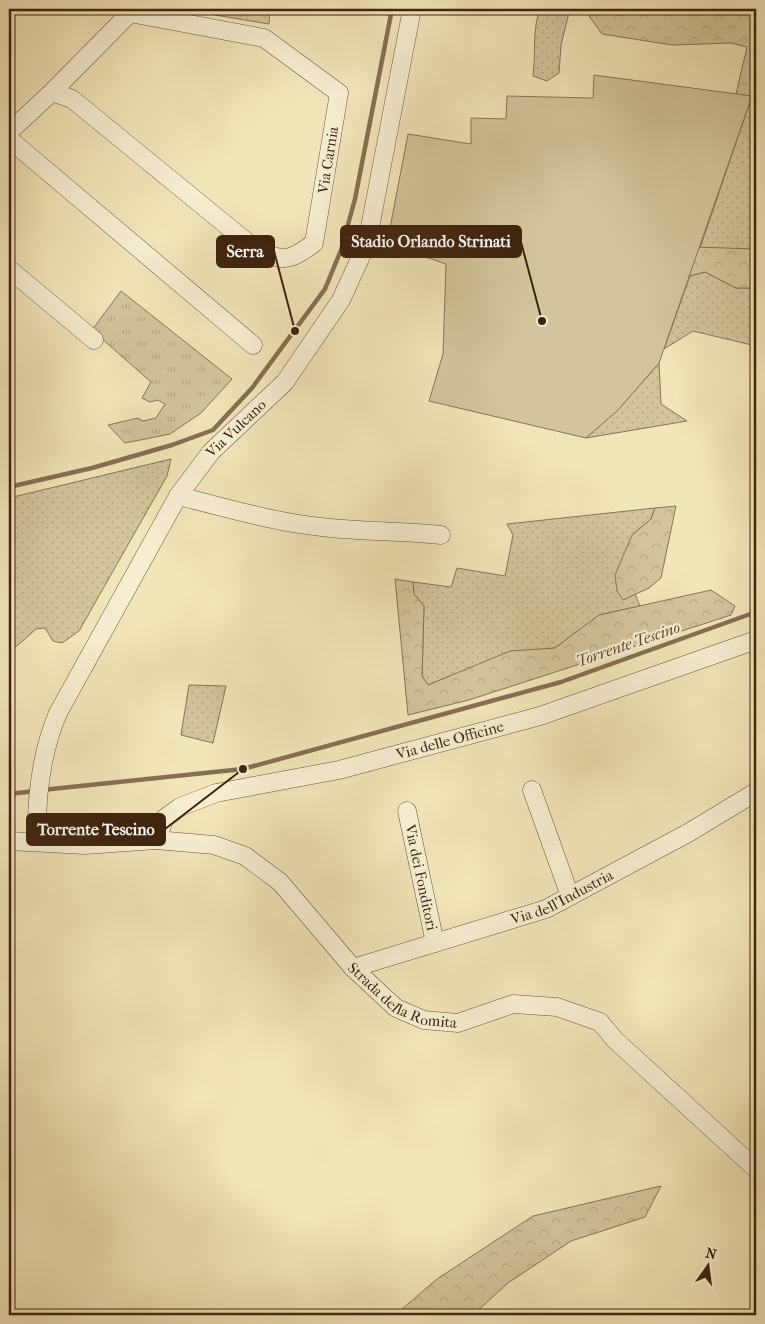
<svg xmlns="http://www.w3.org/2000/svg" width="765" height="1324" font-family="'IM FELL French Canon',serif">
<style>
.grass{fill:url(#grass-dots);stroke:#887455}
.forest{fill:url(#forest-crowns);stroke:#887455}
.park{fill:url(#park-tufts);stroke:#887455}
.pitch{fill:#d3c49c;stroke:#887455}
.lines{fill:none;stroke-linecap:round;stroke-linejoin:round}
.stream{stroke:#857052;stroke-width:4.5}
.minor-casing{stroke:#6b5439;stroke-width:19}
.minor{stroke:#f7eed2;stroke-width:18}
.labels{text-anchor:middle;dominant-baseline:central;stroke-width:4.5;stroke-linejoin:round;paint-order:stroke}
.street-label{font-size:15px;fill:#3e240e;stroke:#f7eed2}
.water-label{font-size:16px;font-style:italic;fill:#624a30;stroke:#f7eed2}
.leader{fill:none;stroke:#3e240e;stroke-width:2}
.callout-dot{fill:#3e240e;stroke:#f7eed2;stroke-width:2}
.callout{fill:#3e240e;stroke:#3e240e;stroke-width:2}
.callout-label{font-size:16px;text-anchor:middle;font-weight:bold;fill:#fff}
</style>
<defs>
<pattern id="grass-dots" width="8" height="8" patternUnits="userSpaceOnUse" patternTransform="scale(1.25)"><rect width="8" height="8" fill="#d3c49c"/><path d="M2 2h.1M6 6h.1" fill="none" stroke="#b6a885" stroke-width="1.8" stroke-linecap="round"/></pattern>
<pattern id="forest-crowns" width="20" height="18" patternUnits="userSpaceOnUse" patternTransform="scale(1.25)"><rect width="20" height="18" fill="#d3c49c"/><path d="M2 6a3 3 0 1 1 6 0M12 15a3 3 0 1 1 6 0" fill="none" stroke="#b6a885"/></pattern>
<pattern id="park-tufts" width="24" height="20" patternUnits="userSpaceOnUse" patternTransform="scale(1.25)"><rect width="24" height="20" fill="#d3c49c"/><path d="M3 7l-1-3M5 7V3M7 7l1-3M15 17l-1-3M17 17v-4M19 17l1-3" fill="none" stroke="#b6a885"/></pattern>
</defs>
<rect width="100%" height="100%" fill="#f2e5b9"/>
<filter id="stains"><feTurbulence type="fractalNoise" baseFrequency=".004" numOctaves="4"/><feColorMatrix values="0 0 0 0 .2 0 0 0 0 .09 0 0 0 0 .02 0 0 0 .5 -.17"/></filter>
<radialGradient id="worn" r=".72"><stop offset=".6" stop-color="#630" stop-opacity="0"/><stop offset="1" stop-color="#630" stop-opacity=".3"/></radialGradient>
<g class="grass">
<path d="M 540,9 L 570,9 L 561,45 L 559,73 L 547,81 L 533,76 C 536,54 532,30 540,9 Z"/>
<path d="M 756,89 L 756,249 L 700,248 L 752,96 Z"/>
<path d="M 705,272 L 736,288 L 756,288 L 756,346 L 693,331 L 664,349 L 690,276 Z"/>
<path d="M 659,363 L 661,404 L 687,421 L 586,438 L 618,410 Z"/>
<path d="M 171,459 L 167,476 L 79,631 L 62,643 L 53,641 L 45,628 L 36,629 L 9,653 L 9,498 Z"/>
<path d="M 655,508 L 651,519 L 632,535 L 623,600 L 635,594 L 640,606 L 599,615 L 555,648 L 507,653 L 428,685 L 422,676 L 424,606 L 414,594 L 413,582 L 451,587 L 457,568 L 505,576 L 513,535 L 507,524 Z"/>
<path d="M 189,685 L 226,686 L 213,743 L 181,735 Z"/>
</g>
<g class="forest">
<path d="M 179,9 L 270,9 L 269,24 Z"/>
<path d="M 584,9 L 756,9 L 756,89 L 752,96 L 736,94 L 747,47 L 731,43 L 672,45 L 602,34 Z"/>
<path d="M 630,245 L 756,249 L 756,288 L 736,288 L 705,272 L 670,281 Z"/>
<path d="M 676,506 L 661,578 L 649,588 L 623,600 L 617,591 L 615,575 L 632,535 L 651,519 L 655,508 Z"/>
<path d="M 395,579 L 413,582 L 414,594 L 424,606 L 422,676 L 428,685 L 510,651 L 555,648 L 599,615 L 711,590 L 735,606 L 731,615 L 469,700 L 408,715 Z"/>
<path d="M 661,1186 L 645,1217 L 571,1241 L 508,1283 L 473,1315 L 395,1315 L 437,1279 L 533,1216 Z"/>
</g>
<path class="park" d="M 121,291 L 232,379 L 201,413 L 170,434 L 125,443 L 108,425 L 138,418 L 143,421 L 156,418 L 165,404 L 158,400 L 150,402 L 142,398 L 151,382 L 92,330 Z"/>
<path class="pitch" d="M 594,75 L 752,96 L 659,363 L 618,410 L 586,438 L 429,401 L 443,354 L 446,264 L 387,244 L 408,134 L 471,144 L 471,118 L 506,119 L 507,96 L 593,98 Z"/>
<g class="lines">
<g class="stream">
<path d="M 9,487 L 92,468 L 172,445 L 213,430 L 252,388 L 325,289 L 341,250 L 355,199 L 392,9"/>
<path d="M 42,790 L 243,769 L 561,682 L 756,612"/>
<path d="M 9,794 L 35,791"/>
</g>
<defs>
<g id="minor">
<path d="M 9,132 L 52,92 L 130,13 L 264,38 L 339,93 L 314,243 C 287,263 283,262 253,247 L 72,99 L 52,92"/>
<path d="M 9,139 L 253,345"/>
<path d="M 9,269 L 94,340"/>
<path d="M 178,496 C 216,505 255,517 293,523 C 342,532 392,530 441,535"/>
<path d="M 532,790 L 570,896"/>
<path id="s1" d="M 407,811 L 435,943"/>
<path id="s2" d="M 156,840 L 165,818 L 180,807 L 216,793 L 339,770 L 540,716 L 756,640"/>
<path id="s3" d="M 9,841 L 85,845 L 156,840 L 214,845 L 245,856 L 280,882 L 353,968 L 396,1008 L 424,1020 L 458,1023 L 513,1004 L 557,1007 L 600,1022 L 615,1040 L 756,1169"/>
<path id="s4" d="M 37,841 C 36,798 41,753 58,713 L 178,496 L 211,452 L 285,382 L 341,300 L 367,243 L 412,9"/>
<path id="s5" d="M 353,968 L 546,909 L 688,833 L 756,792"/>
</g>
</defs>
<use href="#minor" class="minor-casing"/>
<use href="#minor" class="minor"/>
</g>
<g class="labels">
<g class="street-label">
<text transform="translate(328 160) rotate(-81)">Via Carnia</text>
<text stroke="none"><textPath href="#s4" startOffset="468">Via Vulcano</textPath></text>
<text stroke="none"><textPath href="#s2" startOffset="321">Via delle Officine</textPath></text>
<text stroke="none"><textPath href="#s1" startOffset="68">Via dei Fonditori</textPath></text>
<text stroke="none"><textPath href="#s5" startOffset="221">Via dell'Industria</textPath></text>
<text stroke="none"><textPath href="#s3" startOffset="454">Strada della Romita</textPath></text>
</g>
<g class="water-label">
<text transform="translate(628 644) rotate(-19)">Torrente Tescino</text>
</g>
</g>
<path class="leader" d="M542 321L521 242M295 331L274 251M243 769L165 829"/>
<g class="callout-dot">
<circle cx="542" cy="321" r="5"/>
<circle cx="295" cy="331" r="5"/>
<circle cx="243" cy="769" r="5"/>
</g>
<g class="callout">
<rect x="341" y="226" width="180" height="31" rx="5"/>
<rect x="217" y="236" width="57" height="31" rx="5"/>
<rect x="27" y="814" width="138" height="31" rx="5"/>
</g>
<g class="callout-label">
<text x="431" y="247">Stadio Orlando Strinati</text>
<text x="245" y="257">Serra</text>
<text x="96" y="835">Torrente Tescino</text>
</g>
<rect width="765" height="1324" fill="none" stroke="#f2e5b9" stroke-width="30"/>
<rect x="10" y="10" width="745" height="1304" fill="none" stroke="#3e240e" stroke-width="2.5"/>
<rect x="15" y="15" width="735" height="1294" fill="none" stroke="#3e240e"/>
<g transform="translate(708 1266) rotate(14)" stroke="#f7eed2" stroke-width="4" paint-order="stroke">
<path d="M0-4L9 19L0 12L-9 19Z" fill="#3e240e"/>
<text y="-8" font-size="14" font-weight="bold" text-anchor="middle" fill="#3e240e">N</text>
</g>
<rect width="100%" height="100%" filter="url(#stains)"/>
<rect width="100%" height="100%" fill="url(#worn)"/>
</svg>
